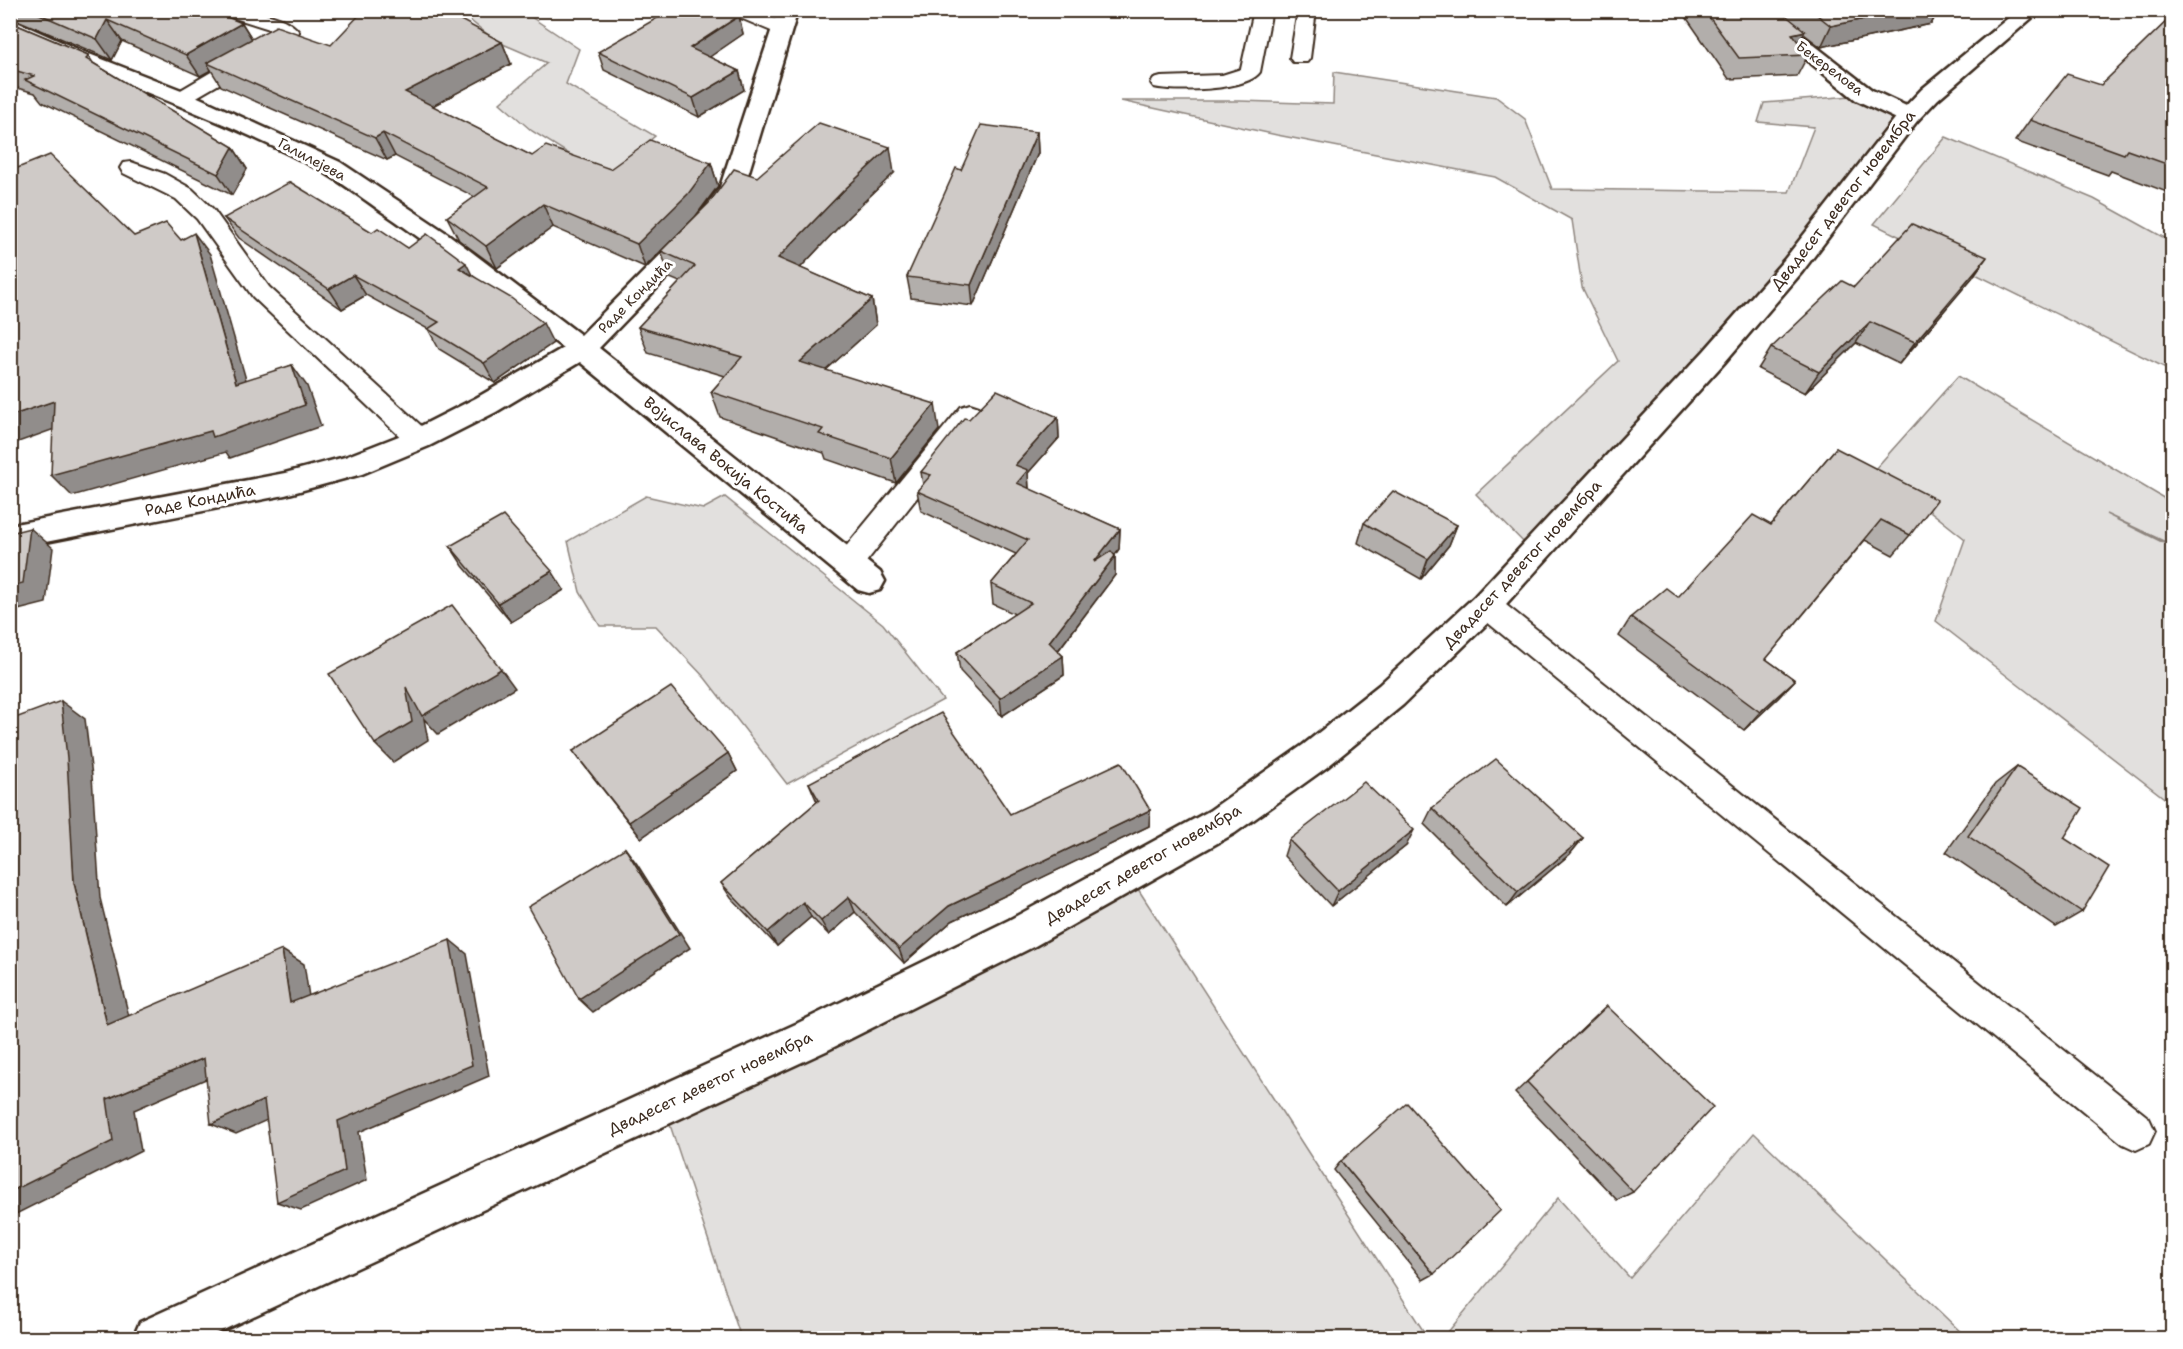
<svg xmlns="http://www.w3.org/2000/svg" width="2183" height="1349" font-family="'Shantell Sans',sans-serif">
<style>
.green{fill:#e2e0de;stroke:#8e857e;stroke-width:1.5}
.lines{fill:none;stroke-linecap:round;stroke-linejoin:round}
.lane-casing{stroke:#3b2a1e;stroke-width:4}
.street-casing{stroke:#3b2a1e;stroke-width:5}
.secondary-casing{stroke:#3b2a1e;stroke-width:5}
.lane{fill:#fff;fill-rule:evenodd}
.street{fill:#fff;fill-rule:evenodd}
.secondary{fill:#fff;fill-rule:evenodd}
.wall{fill:#b2aeab;stroke:#3b2a1e;stroke-width:1.5}
.shaded-wall{fill:#918d8b;stroke:#3b2a1e;stroke-width:1.5}
.building{fill:#cfcac7;stroke:#3b2a1e;stroke-width:1.5}
.labels{text-anchor:middle;dominant-baseline:central;stroke-width:6;stroke-linejoin:round;paint-order:stroke}
.far-street-label{font-size:14px;fill:#3b2a1e;stroke:#fff}
.street-label{font-size:16px;fill:#3b2a1e;stroke:#fff}
</style>
<rect width="100%" height="100%" fill="#fff"/>
<filter id="ink" filterUnits="userSpaceOnUse"><feTurbulence type="fractalNoise" baseFrequency=".0167" numOctaves="2"/><feDisplacementMap in="SourceGraphic" scale="12" xChannelSelector="R" yChannelSelector="G"/><feConvolveMatrix kernelMatrix="1 2 1 2 8 2 1 2 1" color-interpolation-filters="sRGB"/></filter>
<g filter="url(#ink)">
<g class="green">
<path d="M 448,11 L 522,11 L 579,49 L 566,84 L 655,136 L 606,177 L 532,131 L 500,103 L 547,63 L 496,41 L 467,18 Z"/>
<path d="M 1334,72 L 1496,97 L 1525,119 L 1552,189 L 1789,192 L 1814,127 L 1758,122 L 1764,103 L 1864,95 L 1909,116 L 1533,552 L 1476,494 L 1618,361 L 1582,287 L 1572,220 L 1495,177 L 1277,135 L 1121,101 L 1240,101 L 1333,104 Z"/>
<path d="M 1946,137 L 2094,199 L 2172,242 L 2172,371 L 1874,224 Z"/>
<path d="M 1958,376 L 2172,503 L 2172,545 L 2106,514 L 2172,547 L 2172,804 L 1936,621 L 1965,539 L 1876,468 Z"/>
<path d="M 646,496 L 703,509 L 725,497 L 883,624 L 943,700 L 787,784 L 705,678 L 656,626 L 600,626 L 580,592 L 568,541 Z"/>
<path d="M 1129,875 L 1428,1338 L 741,1338 L 663,1104 Z"/>
<path d="M 1754,1133 L 1967,1338 L 1443,1338 L 1558,1198 L 1630,1278 Z"/>
</g>
<g class="lines">
<defs>
<g id="lane">
<path d="M 220,10 C 242,10 285,12 299,32 L 290,43 L 188,102 L 174,102 L 171,98 L 174,94 L 279,32 L 222,14 Z"/>
<path d="M 729,10 L 755,10 L 790,25 L 792,29 L 790,33 L 776,33 L 731,14 Z"/>
<path d="M 1254,10 L 1272,10 L 1260,72 C 1247,91 1175,92 1154,87 L 1151,83 L 1154,79 L 1161,77 L 1222,75 L 1241,69 Z"/>
<path d="M 1298,10 L 1316,10 L 1310,58 L 1307,62 L 1293,62 L 1290,58 Z"/>
<path d="M 131,162 L 165,174 L 192,189 L 213,209 L 269,287 L 428,432 L 432,439 L 428,446 L 419,448 L 410,446 L 253,297 L 197,219 L 176,199 L 123,173 L 120,168 L 123,163 Z"/>
<path d="M 970,404 L 979,407 L 983,413 L 979,419 L 859,571 L 849,574 L 839,571 L 835,563 L 839,555 L 961,407 Z"/>
<path d="M 1486,594 L 1496,597 L 2149,1118 L 2155,1131 L 2149,1144 L 2136,1150 L 2123,1144 L 1476,613 L 1472,605 L 1476,597 Z"/>
</g>
<g id="street">
<path d="M 778,10 L 798,10 L 744,188 L 715,228 L 599,348 L 880,572 L 885,581 L 880,590 L 869,593 L 858,590 L 580,362 L 496,412 L 429,446 L 362,474 L 285,495 L 10,549 L 10,525 L 285,473 L 345,457 L 409,432 L 476,398 L 563,348 C 502,301 442,252 378,209 C 360,196 341,182 322,171 C 222,117 112,83 10,33 L 10,19 L 84,52 L 189,93 L 340,162 L 448,234 L 581,335 L 697,218 L 720,187 Z"/>
<path d="M 1746,10 L 1769,10 L 1872,90 L 1917,111 L 1920,116 L 1917,121 L 1909,123 L 1901,121 L 1856,100 Z"/>
</g>
<path id="secondary" d="M 2018,10 L 2041,10 L 1938,99 L 1917,121 L 1802,272 L 1724,363 L 1497,614 L 1403,705 L 1327,767 L 1235,833 L 1035,946 L 826,1051 L 206,1338 L 133,1338 L 140,1322 L 798,1023 L 1009,920 L 1209,811 L 1303,745 L 1379,685 L 1475,596 L 1704,351 L 1784,260 L 1901,111 L 1922,89 Z"/>
</defs>
<use href="#lane" class="lane-casing"/>
<use href="#street" class="street-casing"/>
<use href="#secondary" class="secondary-casing"/>
<use href="#lane" class="lane"/>
<use href="#street" class="street"/>
<use href="#secondary" class="secondary"/>
</g>
<g class="wall">
<path d="M 10,10 L 209,10 L 242,23 L 252,39 L 331,45 L 502,42 L 511,64 L 432,106 L 532,156 L 610,169 L 711,163 L 718,186 L 695,217 L 645,267 L 553,227 L 497,268 L 459,240 L 447,217 L 475,197 L 395,156 L 387,160 L 221,86 L 211,70 L 200,76 L 122,41 L 112,60 L 10,17 Z"/>
<path d="M 1688,10 L 1939,10 L 1931,24 L 1821,47 L 1804,34 L 1799,43 L 1808,55 L 1797,76 L 1729,79 L 1686,17 Z"/>
<path d="M 739,16 L 743,34 L 709,57 L 739,71 L 744,90 L 699,117 L 604,70 L 598,52 Z"/>
<path d="M 2172,16 L 2172,194 L 2111,171 L 2108,175 L 2015,141 L 2030,120 L 2101,85 Z"/>
<path d="M 10,22 L 88,55 L 93,63 L 233,147 L 247,169 L 232,195 L 42,102 L 35,93 L 10,86 Z"/>
<path d="M 1037,132 L 1038,153 L 973,306 L 911,298 L 907,277 L 961,170 Z"/>
<path d="M 894,173 L 849,216 L 800,268 L 872,299 L 876,325 L 826,370 L 939,430 L 896,483 L 826,459 L 824,453 L 720,417 L 711,392 L 725,376 L 648,353 L 638,327 L 680,282 L 670,278 L 661,251 L 709,203 L 757,177 Z"/>
<path d="M 224,218 L 372,232 L 408,248 L 472,275 L 553,343 L 495,383 L 439,349 L 428,329 L 366,295 L 342,309 L 239,238 Z"/>
<path d="M 1972,278 L 1899,364 L 1856,343 L 1805,393 L 1758,369 L 1771,348 L 1854,287 Z"/>
<path d="M 1058,417 L 1059,438 L 1028,473 L 1029,489 L 1120,529 L 1119,549 L 1115,555 L 1115,575 L 1058,651 L 1063,656 L 1064,675 L 1002,716 L 960,671 L 957,652 L 1015,614 L 993,604 L 991,584 L 1016,554 L 921,511 L 917,491 L 923,485 L 921,472 L 969,419 Z"/>
<path d="M 1836,448 L 1910,535 L 1893,555 L 1865,540 L 1766,659 L 1795,680 L 1778,698 L 1744,730 L 1619,636 L 1631,617 L 1678,597 L 1771,525 Z"/>
<path d="M 1364,523 L 1457,525 L 1449,545 L 1421,579 L 1358,543 Z"/>
<path d="M 450,546 L 564,590 L 511,622 L 463,566 Z"/>
<path d="M 573,751 L 728,753 L 737,771 L 641,838 L 586,768 Z"/>
<path d="M 2017,767 L 2082,912 L 2056,927 L 1946,852 L 1995,784 Z"/>
<path d="M 809,783 L 1010,814 L 1150,810 L 1149,826 L 952,921 L 904,963 L 855,912 L 829,935 L 811,917 L 777,946 L 731,898 L 721,883 L 817,802 Z"/>
<path d="M 1432,808 L 1583,838 L 1570,854 L 1507,907 L 1424,824 Z"/>
<path d="M 1289,840 L 1406,846 L 1331,906 L 1284,856 Z"/>
<path d="M 1607,1006 L 1633,1192 L 1617,1200 L 1515,1093 Z"/>
<path d="M 1341,1161 L 1434,1274 L 1423,1280 L 1334,1170 Z"/>
</g>
<g class="shaded-wall">
<path d="M 1907,10 L 1939,10 L 1931,24 L 1821,47 L 1831,26 Z"/>
<path d="M 739,16 L 743,34 L 695,67 L 690,48 Z"/>
<path d="M 107,20 L 122,41 L 112,60 L 97,39 Z"/>
<path d="M 242,23 L 255,44 L 207,63 L 211,70 L 200,76 L 186,55 Z"/>
<path d="M 1805,31 L 1794,53 L 1792,34 Z"/>
<path d="M 502,42 L 511,64 L 416,115 L 405,92 Z"/>
<path d="M 739,71 L 744,90 L 699,117 L 693,98 Z"/>
<path d="M 1037,132 L 1038,153 L 973,306 L 971,285 Z"/>
<path d="M 383,133 L 395,156 L 387,160 L 375,138 Z"/>
<path d="M 233,147 L 247,169 L 232,195 L 218,174 Z"/>
<path d="M 890,147 L 894,173 L 849,216 L 785,284 L 778,258 L 844,190 Z"/>
<path d="M 711,163 L 718,186 L 695,217 L 645,267 L 637,244 Z"/>
<path d="M 543,204 L 553,227 L 497,268 L 486,246 Z"/>
<path d="M 194,233 L 210,254 L 253,404 L 236,383 Z"/>
<path d="M 1987,257 L 1972,278 L 1899,364 L 1915,342 Z"/>
<path d="M 466,263 L 476,283 L 459,268 Z"/>
<path d="M 353,275 L 366,295 L 342,309 L 329,289 Z"/>
<path d="M 872,299 L 876,325 L 806,388 L 800,362 Z"/>
<path d="M 1870,322 L 1856,343 L 1805,393 L 1819,372 Z"/>
<path d="M 543,323 L 553,343 L 495,383 L 484,363 Z"/>
<path d="M 292,365 L 307,386 L 321,426 L 230,458 L 226,452 L 72,496 L 51,475 Z"/>
<path d="M 54,401 L 74,422 L 10,445 L 10,416 Z"/>
<path d="M 935,404 L 939,430 L 896,483 L 891,458 Z"/>
<path d="M 1058,417 L 1059,438 L 1028,473 L 1029,491 L 1019,504 L 1015,465 Z"/>
<path d="M 1457,525 L 1449,545 L 1421,579 L 1428,559 Z"/>
<path d="M 30,528 L 53,548 L 46,603 L 10,612 L 10,586 Z"/>
<path d="M 1120,529 L 1119,549 L 1094,582 L 1094,562 Z"/>
<path d="M 1115,556 L 1115,575 L 1050,661 L 1049,642 Z"/>
<path d="M 552,571 L 564,590 L 511,622 L 498,603 Z"/>
<path d="M 1063,656 L 1064,675 L 1002,716 L 1000,698 Z"/>
<path d="M 501,669 L 515,688 L 438,734 L 424,719 L 428,740 L 393,762 L 375,744 L 406,687 Z"/>
<path d="M 1795,680 L 1778,698 L 1744,730 L 1760,712 Z"/>
<path d="M 61,701 L 85,719 L 92,776 L 100,898 L 134,1037 L 107,1025 L 74,883 Z"/>
<path d="M 728,753 L 737,771 L 641,838 L 629,822 Z"/>
<path d="M 1150,810 L 1149,826 L 952,921 L 904,963 L 899,949 L 949,906 Z"/>
<path d="M 1414,830 L 1406,846 L 1331,906 L 1338,891 Z"/>
<path d="M 1583,838 L 1570,854 L 1507,907 L 1518,892 Z"/>
<path d="M 625,848 L 637,864 L 690,948 L 593,1012 L 579,999 Z"/>
<path d="M 849,897 L 855,912 L 829,935 L 821,921 Z"/>
<path d="M 803,902 L 811,917 L 777,946 L 768,932 Z"/>
<path d="M 450,940 L 467,954 L 489,1076 L 359,1132 L 367,1180 L 301,1210 L 277,1202 L 338,1121 Z"/>
<path d="M 282,950 L 304,964 L 312,1016 L 290,1003 Z"/>
<path d="M 204,1058 L 229,1069 L 134,1110 L 141,1151 L 16,1214 L 10,1212 L 10,1192 L 107,1099 Z"/>
<path d="M 264,1100 L 287,1111 L 236,1134 L 211,1124 Z"/>
</g>
<g class="building">
<path d="M 30,10 L 209,10 L 242,23 L 186,55 L 107,20 L 97,39 Z"/>
<path d="M 364,10 L 442,10 L 502,42 L 405,92 L 532,156 L 546,146 L 610,169 L 650,140 L 711,163 L 688,194 L 637,244 L 543,204 L 486,246 L 447,217 L 488,187 L 383,133 L 375,138 L 207,63 L 276,26 L 331,45 Z"/>
<path d="M 671,10 L 723,10 L 739,16 L 690,48 L 739,71 L 693,98 L 598,52 Z"/>
<path d="M 1704,10 L 1779,10 L 1805,31 L 1792,34 L 1808,55 L 1739,58 Z"/>
<path d="M 1811,10 L 1907,10 L 1831,26 Z"/>
<path d="M 2172,16 L 2172,166 L 2127,150 L 2124,154 L 2030,120 L 2067,74 L 2101,85 Z"/>
<path d="M 10,22 L 88,55 L 86,59 L 233,147 L 218,174 L 25,80 L 34,76 L 10,69 Z"/>
<path d="M 819,123 L 890,147 L 844,190 L 778,258 L 872,299 L 800,362 L 935,404 L 891,458 L 819,434 L 823,429 L 711,392 L 742,357 L 638,327 L 695,266 L 661,251 L 709,203 L 734,169 L 757,177 Z"/>
<path d="M 981,125 L 1037,132 L 971,285 L 907,277 L 956,168 L 961,170 Z"/>
<path d="M 50,155 L 134,236 L 166,223 L 181,240 L 194,233 L 236,383 L 292,365 L 305,405 L 213,437 L 211,431 L 51,475 L 54,401 L 10,416 L 10,171 Z"/>
<path d="M 290,182 L 372,232 L 378,228 L 408,248 L 427,234 L 466,263 L 459,268 L 511,298 L 543,323 L 484,363 L 428,329 L 439,322 L 353,275 L 329,289 L 224,218 Z"/>
<path d="M 1912,224 L 1987,257 L 1915,342 L 1870,322 L 1819,372 L 1771,348 L 1842,281 L 1854,287 Z"/>
<path d="M 997,390 L 1058,417 L 1015,465 L 1028,470 L 1017,483 L 1120,529 L 1094,562 L 1111,551 L 1115,556 L 1049,642 L 1063,656 L 1000,698 L 957,652 L 1031,603 L 991,584 L 1028,540 L 917,491 L 931,475 L 921,472 L 964,418 L 969,419 Z"/>
<path d="M 1836,448 L 1937,500 L 1910,535 L 1881,520 L 1766,659 L 1795,680 L 1760,712 L 1631,617 L 1666,588 L 1678,597 L 1753,515 L 1771,525 Z"/>
<path d="M 1393,491 L 1457,525 L 1428,559 L 1364,523 Z"/>
<path d="M 503,516 L 552,571 L 498,603 L 450,546 Z"/>
<path d="M 30,528 L 23,583 L 10,586 L 10,533 Z"/>
<path d="M 452,605 L 501,669 L 422,716 L 406,687 L 412,722 L 375,744 L 329,674 Z"/>
<path d="M 671,687 L 728,753 L 629,822 L 573,751 Z"/>
<path d="M 61,701 L 67,758 L 74,883 L 107,1025 L 282,950 L 290,1003 L 450,940 L 472,1065 L 338,1121 L 345,1171 L 277,1202 L 264,1100 L 211,1124 L 204,1058 L 107,1099 L 113,1141 L 10,1192 L 10,720 Z"/>
<path d="M 941,713 L 1010,814 L 1121,762 L 1150,810 L 949,906 L 899,949 L 849,897 L 821,921 L 803,902 L 768,932 L 721,883 L 819,800 L 809,783 Z"/>
<path d="M 1496,759 L 1583,838 L 1518,892 L 1432,808 Z"/>
<path d="M 2017,767 L 2083,808 L 2064,838 L 2109,867 L 2082,912 L 1968,836 Z"/>
<path d="M 1364,782 L 1414,830 L 1338,891 L 1289,840 Z"/>
<path d="M 625,848 L 679,934 L 579,999 L 528,907 Z"/>
<path d="M 1607,1006 L 1713,1107 L 1633,1192 L 1527,1082 Z"/>
<path d="M 1407,1103 L 1501,1210 L 1434,1274 L 1341,1161 Z"/>
</g>
</g>
<g class="labels">
<g class="far-street-label">
<text transform="translate(1830 68) rotate(37)">Бекерелова</text>
<text transform="translate(312 159) rotate(28)">Галилејева</text>
<text transform="translate(635 296) rotate(-45)">Раде Кондића</text>
</g>
<g class="street-label">
<text transform="translate(1843 200) rotate(-52)">Двадесет деветог новембра</text>
<text transform="translate(726 465) rotate(39)">Војислава Вокија Костића</text>
<text transform="translate(200 500) rotate(-11)">Раде Кондића</text>
<text transform="translate(1522 564) rotate(-47)">Двадесет деветог новембра</text>
<text transform="translate(1143 864) rotate(-30)">Двадесет деветог новембра</text>
<text transform="translate(710 1083) rotate(-25)">Двадесет деветог новембра</text>
</g>
</g>
<rect width="2183" height="1349" fill="none" stroke="#fff" stroke-width="36"/>
<rect x="18" y="18" width="2147" height="1313" fill="none" stroke="#3b2a1e" stroke-width="2" filter="url(#ink)"/>
</svg>
